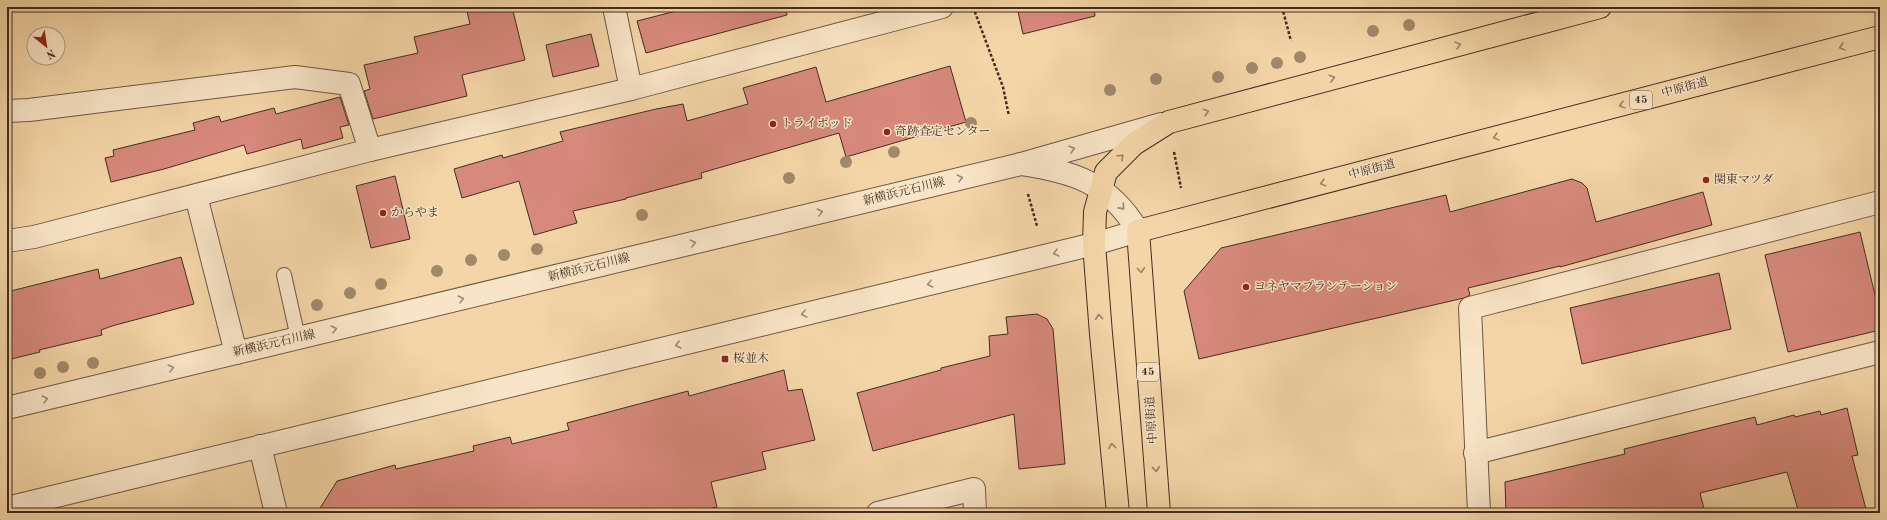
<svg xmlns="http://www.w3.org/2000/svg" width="1887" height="520" font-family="'Old Standard TT','Noto Serif JP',serif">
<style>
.building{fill:#d7897b;stroke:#422d22}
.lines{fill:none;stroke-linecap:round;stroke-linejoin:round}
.service-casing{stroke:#6e5743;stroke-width:16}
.minor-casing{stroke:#6e5743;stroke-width:24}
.tertiary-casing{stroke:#6e5743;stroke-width:24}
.primary-casing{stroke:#422d22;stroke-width:24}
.path{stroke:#422d22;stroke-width:2.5;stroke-dasharray:3 2;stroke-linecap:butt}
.service{stroke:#f8e4c6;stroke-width:14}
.minor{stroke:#f8e4c6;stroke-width:22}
.tertiary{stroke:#f8e4c6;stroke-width:22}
.primary{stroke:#f4d5a7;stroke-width:22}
.tree{fill:#a08969}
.oneway{stroke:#9b8164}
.oneway2{stroke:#9d8874}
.poi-dot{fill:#8f2418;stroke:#f8e4c6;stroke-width:1.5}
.labels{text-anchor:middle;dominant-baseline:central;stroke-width:3;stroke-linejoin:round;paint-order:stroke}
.shield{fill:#f8e4c6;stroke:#796453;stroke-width:1}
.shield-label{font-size:11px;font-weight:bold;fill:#422d22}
.street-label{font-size:12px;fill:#422d22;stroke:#f8e4c6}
.poi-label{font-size:12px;fill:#422d22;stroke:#f8e4c6;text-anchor:start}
</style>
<rect width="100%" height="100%" fill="#f4d5a7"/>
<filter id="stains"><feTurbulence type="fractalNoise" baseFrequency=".005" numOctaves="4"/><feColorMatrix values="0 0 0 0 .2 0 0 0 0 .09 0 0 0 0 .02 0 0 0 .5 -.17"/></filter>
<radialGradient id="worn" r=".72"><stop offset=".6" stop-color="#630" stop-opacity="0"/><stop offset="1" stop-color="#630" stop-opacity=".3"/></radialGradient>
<g class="building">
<path d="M 466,7 L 512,7 L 525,60 L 462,75 L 467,96 L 373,119 L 364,91 L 370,89 L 364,65 L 418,53 L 414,37 L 470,24 Z"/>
<path d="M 692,7 L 786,7 L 787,15 L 646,53 L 637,21 Z"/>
<path d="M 1017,7 L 1094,7 L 1095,16 L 1023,34 Z"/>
<path d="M 591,34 L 599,66 L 553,77 L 546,45 Z"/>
<path d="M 950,66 L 966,122 L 846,157 L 839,133 L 701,173 L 702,178 L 626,198 L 626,199 L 573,211 L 577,223 L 534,235 L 519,181 L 462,198 L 454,169 L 502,155 L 503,158 L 563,141 L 560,132 L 656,109 L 683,104 L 687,121 L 748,104 L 743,88 L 816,67 L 826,102 Z"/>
<path d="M 340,97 L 349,125 L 340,127 L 343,138 L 303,149 L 301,139 L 247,154 L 244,145 L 164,169 L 111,182 L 105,158 L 114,156 L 113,150 L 195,130 L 193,123 L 219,116 L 221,122 L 274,108 L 276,114 Z"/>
<path d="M 395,176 L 410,239 L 371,248 L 356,186 Z"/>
<path d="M 1572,179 L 1582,183 L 1587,188 L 1596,222 L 1703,192 L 1712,225 L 1560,267 L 1560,266 L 1468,288 L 1470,295 L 1464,298 L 1199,359 L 1184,291 L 1221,248 L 1446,195 L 1450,212 Z"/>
<path d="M 1860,232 L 1880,316 L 1880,330 L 1788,352 L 1765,255 Z"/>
<path d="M 181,257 L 194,304 L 112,326 L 101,330 L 102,335 L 39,350 L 40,352 L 7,360 L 7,292 L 98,269 L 100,279 Z"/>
<path d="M 1719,273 L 1731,329 L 1582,364 L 1570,308 Z"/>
<path d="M 1037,314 L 1047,319 L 1053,329 L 1065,464 L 1019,469 L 1014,414 L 873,451 L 857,393 L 941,370 L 941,368 L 990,356 L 989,336 L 1008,334 L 1006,317 Z"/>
<path d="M 784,370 L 788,391 L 802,389 L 815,440 L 762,452 L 766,469 L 711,482 L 717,507 L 691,513 L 317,513 L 337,481 L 395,465 L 396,469 L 474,451 L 473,446 L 510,437 L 512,444 L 569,430 L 567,423 L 688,391 L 689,396 Z"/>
<path d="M 1847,408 L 1858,455 L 1852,456 L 1867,513 L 1799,513 L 1787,472 L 1700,493 L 1705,513 L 1506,513 L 1505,482 L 1625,454 L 1624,449 L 1755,417 L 1757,425 L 1794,415 L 1795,417 L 1820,411 L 1821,415 Z"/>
</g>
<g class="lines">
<defs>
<path id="service" d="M 284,275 L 298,338"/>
<g id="minor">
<path d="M 614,7 L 631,89"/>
<path d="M 7,111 L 29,110 L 295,77 L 349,84 L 370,150"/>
<path d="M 196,196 L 236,353"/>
<path d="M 7,241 L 34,237 L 370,150 L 631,89 L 942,7"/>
<path d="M 878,513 L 974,489 L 975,513"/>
</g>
<g id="tertiary">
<path d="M 7,408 L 1021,164 L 1161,124"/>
<path d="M 260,446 L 276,513"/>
<path d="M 1475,453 L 1880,352"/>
<path d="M 7,508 L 1094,244 L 1138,231 C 1109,182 1073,172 1021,164"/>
<path d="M 1479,513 L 1470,308 L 1880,202"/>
</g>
<g id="primary">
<path d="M 1118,513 L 1101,334 L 1094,244 L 1095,212 L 1106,172 L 1134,144 L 1169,122 L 1600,7"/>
<path d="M 1159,513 L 1138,231 L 1880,37"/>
</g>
</defs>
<use href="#service" class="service-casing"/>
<use href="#minor" class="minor-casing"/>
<use href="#tertiary" class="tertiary-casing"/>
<use href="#primary" class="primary-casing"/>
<g class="path">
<path d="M 973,7 L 1003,87 L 1009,116"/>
<path d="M 1282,7 L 1291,41"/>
<path d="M 1174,152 L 1181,188"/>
<path d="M 1028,194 L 1037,226"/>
</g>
<use href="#service" class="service"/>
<use href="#minor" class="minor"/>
<use href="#tertiary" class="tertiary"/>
<use href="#primary" class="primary"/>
</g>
<g class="tree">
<circle cx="1409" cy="25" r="6"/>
<circle cx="1373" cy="31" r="6"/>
<circle cx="1300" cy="57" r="6"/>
<circle cx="1277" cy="63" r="6"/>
<circle cx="1252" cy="68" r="6"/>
<circle cx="1218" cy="77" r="6"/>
<circle cx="1156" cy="79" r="6"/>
<circle cx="1110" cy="90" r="6"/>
<circle cx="971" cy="123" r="6"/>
<circle cx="894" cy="152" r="6"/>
<circle cx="846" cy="162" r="6"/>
<circle cx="789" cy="178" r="6"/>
<circle cx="642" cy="215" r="6"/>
<circle cx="537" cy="249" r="6"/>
<circle cx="504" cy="255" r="6"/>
<circle cx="471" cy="260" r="6"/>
<circle cx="437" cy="271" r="6"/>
<circle cx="381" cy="284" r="6"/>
<circle cx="350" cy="293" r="6"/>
<circle cx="317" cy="305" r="6"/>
<circle cx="93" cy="363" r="6"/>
<circle cx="63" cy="367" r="6"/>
<circle cx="40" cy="373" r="6"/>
</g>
<defs><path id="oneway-chevron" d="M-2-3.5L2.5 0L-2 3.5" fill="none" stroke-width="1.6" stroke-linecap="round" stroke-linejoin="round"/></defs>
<g class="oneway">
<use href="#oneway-chevron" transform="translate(1458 45) rotate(-15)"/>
<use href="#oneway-chevron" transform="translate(1842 47) rotate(165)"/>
<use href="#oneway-chevron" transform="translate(1332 78) rotate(-15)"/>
<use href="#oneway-chevron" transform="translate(1622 105) rotate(165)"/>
<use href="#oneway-chevron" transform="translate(1206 112) rotate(-15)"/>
<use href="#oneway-chevron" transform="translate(1496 137) rotate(165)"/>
<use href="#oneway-chevron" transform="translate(1121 157) rotate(-45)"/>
<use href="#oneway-chevron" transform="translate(1323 183) rotate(165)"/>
<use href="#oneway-chevron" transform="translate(1141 270) rotate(86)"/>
<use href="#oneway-chevron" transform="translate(1099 317) rotate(-94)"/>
<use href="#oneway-chevron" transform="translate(1112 446) rotate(-96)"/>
<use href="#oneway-chevron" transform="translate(1156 469) rotate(86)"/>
</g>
<g class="oneway2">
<use href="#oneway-chevron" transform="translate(1072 149) rotate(-16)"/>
<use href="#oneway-chevron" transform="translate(960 178) rotate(-14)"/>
<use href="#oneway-chevron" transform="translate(1122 207) rotate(48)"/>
<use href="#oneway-chevron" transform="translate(820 212) rotate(-14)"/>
<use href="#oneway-chevron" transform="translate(693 243) rotate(-14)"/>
<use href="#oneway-chevron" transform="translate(1056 253) rotate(166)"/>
<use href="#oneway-chevron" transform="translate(930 284) rotate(166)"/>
<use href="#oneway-chevron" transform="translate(461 299) rotate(-14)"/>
<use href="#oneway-chevron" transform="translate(804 314) rotate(166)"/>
<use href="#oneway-chevron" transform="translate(334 329) rotate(-14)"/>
<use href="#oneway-chevron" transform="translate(678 345) rotate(166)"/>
<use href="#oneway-chevron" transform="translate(171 368) rotate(-14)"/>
<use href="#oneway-chevron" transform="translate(45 399) rotate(-14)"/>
</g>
<g class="poi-dot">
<circle cx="773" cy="124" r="4"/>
<circle cx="887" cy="132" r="4"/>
<circle cx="1706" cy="180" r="4"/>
<circle cx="383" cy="213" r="4"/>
<circle cx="1246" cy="287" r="4"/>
<rect x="721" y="355" width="8" height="8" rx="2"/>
</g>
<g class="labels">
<g class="shield">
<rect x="1630" y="91" width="22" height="18" rx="3"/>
<rect x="1137" y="363" width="22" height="18" rx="3"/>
</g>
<g class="shield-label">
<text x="1641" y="100">45</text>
<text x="1148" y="372">45</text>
</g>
<g class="street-label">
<text transform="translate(1685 88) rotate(-15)">中原街道</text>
<text transform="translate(1372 170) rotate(-15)">中原街道</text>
<text transform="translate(904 192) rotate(-14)">新横浜元石川線</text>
<text transform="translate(589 268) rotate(-14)">新横浜元石川線</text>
<text transform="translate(274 344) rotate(-13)">新横浜元石川線</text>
<text transform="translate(1152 420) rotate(-94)">中原街道</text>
</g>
<g class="poi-label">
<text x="781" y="124">トライポッド</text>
<text x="895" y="132">奇跡査定センター</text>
<text x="1714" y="180">関東マツダ</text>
<text x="391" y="213">からやま</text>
<text x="1254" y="287">ヨネヤマプランテーション</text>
<text x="733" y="359">桜並木</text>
</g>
</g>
<rect width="1887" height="520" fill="none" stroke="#f4d5a7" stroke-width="24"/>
<rect x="8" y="8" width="1871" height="504" fill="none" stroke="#422d22" stroke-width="2"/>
<rect x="12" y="12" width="1863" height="496" fill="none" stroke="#422d22"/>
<g transform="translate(46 46) rotate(150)"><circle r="19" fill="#f8e4c6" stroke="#af9b84"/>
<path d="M0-3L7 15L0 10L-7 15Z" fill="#8f2418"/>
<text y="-6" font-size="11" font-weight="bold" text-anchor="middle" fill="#422d22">N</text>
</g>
<rect width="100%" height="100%" filter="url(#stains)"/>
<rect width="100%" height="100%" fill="url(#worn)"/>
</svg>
